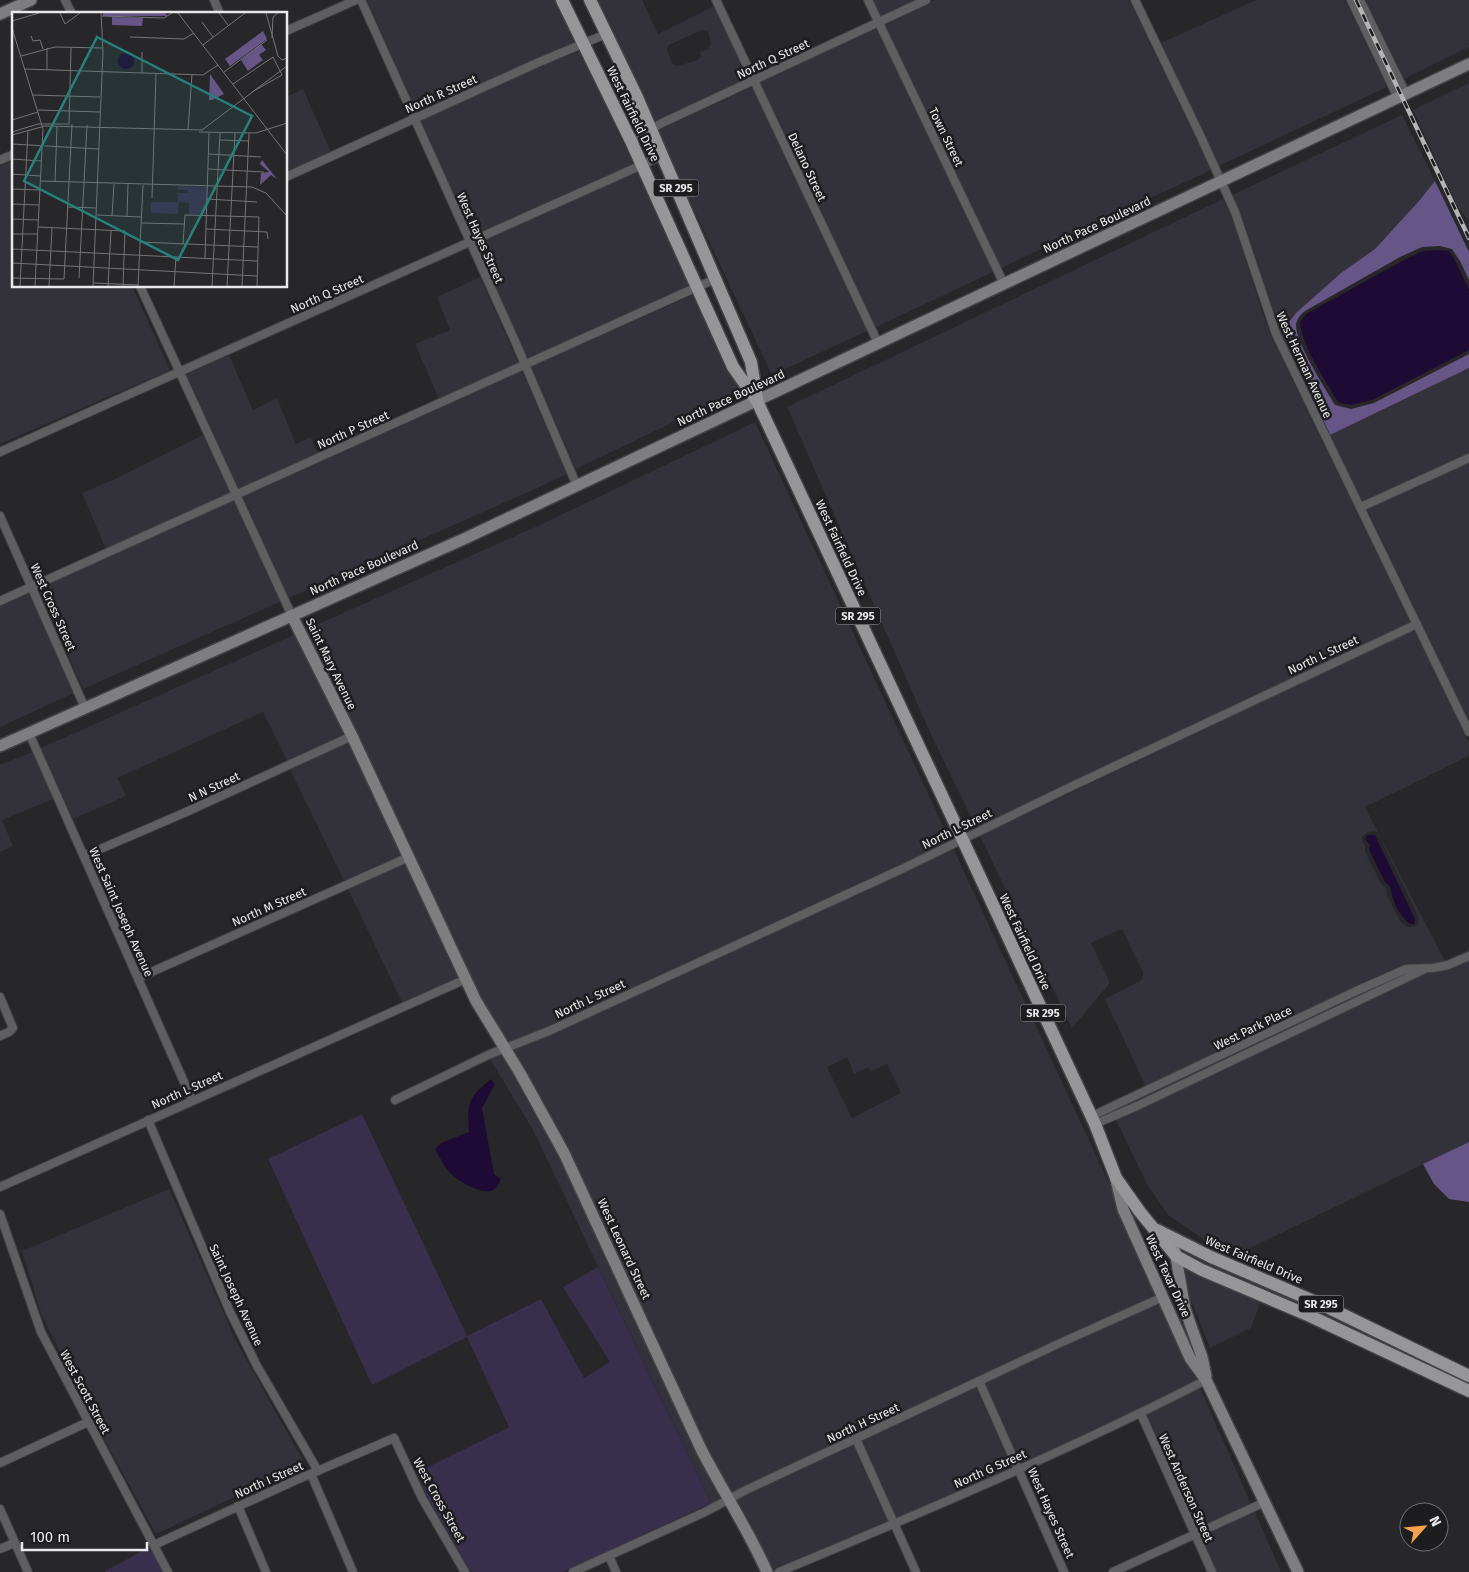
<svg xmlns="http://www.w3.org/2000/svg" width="1469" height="1572" font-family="'Fira Sans',sans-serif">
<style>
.built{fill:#333139;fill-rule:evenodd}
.green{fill:#382f4c}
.forest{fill:#665688}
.water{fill:#1d0b36}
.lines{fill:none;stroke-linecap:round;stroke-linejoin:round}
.street-casing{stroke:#424144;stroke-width:10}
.secondary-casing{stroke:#424144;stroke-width:14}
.primary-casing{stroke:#424144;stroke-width:15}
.street{stroke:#5f5e60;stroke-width:8}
.secondary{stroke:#7e7d80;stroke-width:11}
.primary{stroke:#969598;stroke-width:12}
.rail-casing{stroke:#b4b4b6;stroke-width:4.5}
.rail{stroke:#1d1d1f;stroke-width:2.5;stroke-dasharray:8;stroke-linecap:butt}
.labels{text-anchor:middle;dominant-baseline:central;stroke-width:5;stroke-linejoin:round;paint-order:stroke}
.shield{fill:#1d1d1f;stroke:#acacae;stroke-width:1}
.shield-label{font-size:11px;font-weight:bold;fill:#e9e9eb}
.street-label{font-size:12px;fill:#e9e9eb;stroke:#1d1d1f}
.inset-road{fill:none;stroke:#757477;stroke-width:1}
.view{fill:#25827a;fill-opacity:0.15;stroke:#25827a;stroke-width:2.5}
.inset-edge{fill:none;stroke:#e9e9eb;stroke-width:2.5}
</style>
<rect width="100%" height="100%" fill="#272629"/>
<g class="built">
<path d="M 367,0 L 556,0 L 576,43 L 535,59 L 417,112 Z"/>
<path d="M 595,0 L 642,0 L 658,34 L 714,6 L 748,79 L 654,123 ZM 702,30 L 708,32 L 711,44 L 708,49 L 700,52 L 701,56 L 698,60 L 677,66 L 672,64 L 667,50 L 669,45 Z"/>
<path d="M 873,0 L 916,0 L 881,17 Z"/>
<path d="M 935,0 L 1129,0 L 1211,170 L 1001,268 L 884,24 Z"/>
<path d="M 1256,0 L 1345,0 L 1387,87 L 1219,166 L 1161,43 Z"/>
<path d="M 1366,0 L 1469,0 L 1469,47 L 1404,79 Z"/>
<path d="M 876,28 L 993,272 L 876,327 L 760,83 Z"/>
<path d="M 580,51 L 633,164 L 472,236 L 420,120 L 538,67 Z"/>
<path d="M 1469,83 L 1469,221 L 1458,208 L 1413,110 Z"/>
<path d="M 752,87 L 867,331 L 772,375 L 657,131 Z"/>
<path d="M 303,89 L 331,152 L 286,173 L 286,97 Z"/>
<path d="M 1402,115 L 1435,181 L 1418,202 L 1375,249 L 1341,273 L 1297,312 L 1282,330 L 1328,430 L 1280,332 L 1243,220 L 1232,195 Z"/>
<path d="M 14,160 L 14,286 L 132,286 L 170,370 L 0,444 L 0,166 Z"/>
<path d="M 637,172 L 691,286 L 528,359 L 476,244 Z"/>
<path d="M 1223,199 L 1234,223 L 1261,308 L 1271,336 L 1410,622 L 976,828 L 928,728 L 787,407 Z"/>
<path d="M 480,277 L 519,364 L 390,421 L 439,399 L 415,344 L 450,330 L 437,297 Z"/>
<path d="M 695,294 L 740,390 L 576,469 L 531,367 Z"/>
<path d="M 229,355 L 253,410 L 277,398 L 296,444 L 311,437 L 318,454 L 239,489 L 186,374 Z"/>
<path d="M 1469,368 L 1469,454 L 1363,502 L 1330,435 Z"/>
<path d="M 522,371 L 567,474 L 526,493 L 289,598 L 243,497 Z"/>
<path d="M 755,422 L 950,841 L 902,864 L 508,1044 L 481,1000 L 305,630 L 542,524 Z"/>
<path d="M 203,435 L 230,493 L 106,549 L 82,493 L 115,479 Z"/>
<path d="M 1469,463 L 1469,721 L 1367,509 Z"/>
<path d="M 234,501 L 280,602 L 83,689 L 38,588 Z"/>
<path d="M 29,592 L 74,693 L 0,727 L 0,605 Z"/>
<path d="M 1414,630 L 1469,743 L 1469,756 L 1365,807 L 1445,961 L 1469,949 L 1469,951 L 1446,961 L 1433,964 L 1429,963 L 1404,965 L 1352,988 L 1146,1087 L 1105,999 L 1140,981 L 1143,977 L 1143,972 L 1122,929 L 1091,943 L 1110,983 L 1072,1028 L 980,836 ZM 1375,831 L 1378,833 L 1419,918 L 1418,924 L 1414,927 L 1407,927 L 1400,921 L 1387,895 L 1386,888 L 1381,884 L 1365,852 L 1365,846 L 1362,841 L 1362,837 L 1368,832 Z"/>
<path d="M 296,634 L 345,734 L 287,761 L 263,712 L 117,778 L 126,796 L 73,819 L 41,748 Z"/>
<path d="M 349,742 L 403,855 L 344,881 L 290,769 Z"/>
<path d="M 32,752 L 53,799 L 2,820 L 13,846 L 0,852 L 0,765 Z"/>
<path d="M 953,848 L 1115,1196 L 1157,1295 L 1057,1340 L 730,1494 L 512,1051 L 901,874 ZM 847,1057 L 854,1074 L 869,1067 L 871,1071 L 887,1064 L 901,1093 L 852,1118 L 827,1067 Z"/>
<path d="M 407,863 L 459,977 L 402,1002 L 348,889 Z"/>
<path d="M 1469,960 L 1469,1142 L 1234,1256 L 1215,1247 L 1168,1215 L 1147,1184 L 1116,1120 L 1427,973 L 1449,969 Z"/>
<path d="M 503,1055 L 559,1155 L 696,1451 L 721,1498 L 711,1503 L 533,1130 L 490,1059 Z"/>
<path d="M 169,1189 L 236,1341 L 305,1464 L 156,1534 L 99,1430 L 42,1316 L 22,1251 Z"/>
<path d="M 1185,1268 L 1260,1303 L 1251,1328 L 1210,1348 L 1190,1297 Z"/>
<path d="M 1160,1303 L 1197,1380 L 1139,1410 L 1021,1463 L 985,1383 Z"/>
<path d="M 976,1387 L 1012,1467 L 897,1518 L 862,1441 Z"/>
<path d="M 1200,1388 L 1251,1504 L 1198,1529 L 1147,1415 Z"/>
<path d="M 853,1445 L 888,1522 L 772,1570 L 734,1501 Z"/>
<path d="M 1255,1512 L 1281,1572 L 1217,1572 L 1201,1537 Z"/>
</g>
<g class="green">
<path d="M 362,1114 L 467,1336 L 541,1299 L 584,1378 L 610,1362 L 563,1287 L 598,1267 L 711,1503 L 563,1572 L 471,1572 L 427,1496 L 416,1473 L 509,1427 L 467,1337 L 372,1385 L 268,1159 Z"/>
<path d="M 150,1547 L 163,1572 L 105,1572 L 105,1571 Z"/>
</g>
<g class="forest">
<path d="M 1435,181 L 1469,252 L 1469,280 L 1460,261 L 1452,249 L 1440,246 L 1422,247 L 1400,257 L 1305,311 C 1301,314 1297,319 1296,324 C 1295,342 1325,388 1335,405 L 1351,409 L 1374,403 L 1469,354 L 1469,368 L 1330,435 L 1282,330 L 1297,312 L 1341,273 L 1375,249 L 1418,202 Z"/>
<path d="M 1469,1142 L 1469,1202 L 1449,1199 L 1434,1184 L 1423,1164 Z"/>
</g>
<g class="water">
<path d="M 1439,250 L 1449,251 L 1456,262 L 1469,290 L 1469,350 L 1372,400 L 1350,405 L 1339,403 C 1326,382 1302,346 1300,322 L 1306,314 L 1402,261 L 1423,251 Z"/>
<path d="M 1368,835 L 1375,835 L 1415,919 L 1414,924 L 1410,924 C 1399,916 1392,900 1390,886 L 1385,882 L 1369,850 L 1370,845 L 1365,839 Z"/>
<path d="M 491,1079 L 495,1084 L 482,1108 L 494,1174 L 501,1179 C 499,1182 498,1187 495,1189 C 486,1197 460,1182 452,1175 C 445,1168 440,1158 435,1149 L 441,1143 L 469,1132 C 467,1102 468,1098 491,1079 Z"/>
</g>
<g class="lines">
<defs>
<g id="street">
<path d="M 65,0 L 72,14"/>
<path d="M 214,0 L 220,14"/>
<path d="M 361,0 L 515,341 L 577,486"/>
<path d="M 716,0 L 878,343"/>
<path d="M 868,0 L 1004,284"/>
<path d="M 1135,0 L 1200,135 L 1235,212 L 1276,334 L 1469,732"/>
<path d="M 1351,0 L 1398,98"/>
<path d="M 1360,0 L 1406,94"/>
<path d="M 286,31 L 356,0"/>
<path d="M 631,141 L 662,123 L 926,0"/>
<path d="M 0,160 L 14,154"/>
<path d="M 286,177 L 537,63 L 606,34"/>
<path d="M 140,286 L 292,616"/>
<path d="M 0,452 L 662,156"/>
<path d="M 1361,507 L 1469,458"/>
<path d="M 0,516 L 85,708"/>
<path d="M 0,601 L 715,279"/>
<path d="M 29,733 L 192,1100"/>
<path d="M 84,856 L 184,813 L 352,736"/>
<path d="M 138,978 L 409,857"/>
<path d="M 0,997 L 13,1028 L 9,1032 L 0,1036"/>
<path d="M 395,1100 L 488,1055 L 549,1031 L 904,868 L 1064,790 L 1417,624"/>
<path d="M 1090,1117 L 1354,992 L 1406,969 L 1433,968 L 1448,965 L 1469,956"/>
<path d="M 148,1120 L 230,1312 L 257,1366 L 318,1471"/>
<path d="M 1095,1124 L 1137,1106 L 1423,970"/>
<path d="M 0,1187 L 466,979"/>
<path d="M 0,1214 L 41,1332 L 168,1572"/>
<path d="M 979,1381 L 1064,1572"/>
<path d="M 1141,1414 L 1212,1572"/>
<path d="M 856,1439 L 916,1572"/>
<path d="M 0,1463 L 88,1422"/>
<path d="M 311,1474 L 353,1572"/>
<path d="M 238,1506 L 266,1572"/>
<path d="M 0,1509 L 28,1572"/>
<path d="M 154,1545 L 294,1481 L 394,1438 L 422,1498 L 465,1572"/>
<path d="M 0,1549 L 14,1543"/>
<path d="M 609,1556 L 616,1572"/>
<path d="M 573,1572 L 705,1512 L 746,1490 L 1058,1344 L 1163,1297"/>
<path d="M 779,1572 C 923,1512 1068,1451 1206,1380"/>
<path d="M 1113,1572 L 1265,1502"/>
</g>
<g id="secondary">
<path d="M 0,14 L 31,0"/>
<path d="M 292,616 L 352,736 L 476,1001 L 520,1073 L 564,1153 L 701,1449 C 722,1490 748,1529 767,1572"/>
<path d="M 0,746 L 466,538 L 1469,64"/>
<path d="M 1116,1180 L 1123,1209 L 1190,1358 L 1206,1380 L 1298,1572"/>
<path d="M 1175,1251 L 1185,1309 L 1202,1357 L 1206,1376"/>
</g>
<g id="primary">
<path d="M 562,0 L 631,141 L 733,367 L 757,401 L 974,864 L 1095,1124 L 1116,1178 L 1140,1212 L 1176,1256 L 1202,1270 L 1310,1316 L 1469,1391"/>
<path d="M 590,0 L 637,97 L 751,362 L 757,398"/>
<path d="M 1157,1230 L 1211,1257 L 1325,1306 L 1469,1376"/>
</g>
</defs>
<use href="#street" class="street-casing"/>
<use href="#secondary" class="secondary-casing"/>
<use href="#primary" class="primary-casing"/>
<use href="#street" class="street"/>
<use href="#secondary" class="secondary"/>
<use href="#primary" class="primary"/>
<defs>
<path id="rail" d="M 1356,0 L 1469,238"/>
</defs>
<use href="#rail" class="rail-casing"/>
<use href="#rail" class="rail"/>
</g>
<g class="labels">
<g class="shield">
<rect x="653.5" y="179.5" width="45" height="17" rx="4"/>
<rect x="835.5" y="607.5" width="45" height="17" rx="4"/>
<rect x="1020.5" y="1004.5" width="45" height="17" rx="4"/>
<rect x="1298.5" y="1295.5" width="45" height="17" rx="4"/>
</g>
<g class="shield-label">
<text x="676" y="188">SR 295</text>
<text x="858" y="616">SR 295</text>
<text x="1043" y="1013">SR 295</text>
<text x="1321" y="1304">SR 295</text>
</g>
<g class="street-label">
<text transform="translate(773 59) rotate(-25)">North Q Street</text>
<text transform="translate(441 94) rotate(-24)">North R Street</text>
<text transform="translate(633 114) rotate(64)">West Fairfield Drive</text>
<text transform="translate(946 137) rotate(64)">Town Street</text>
<text transform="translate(807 167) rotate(65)">Delano Street</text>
<text transform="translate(1097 225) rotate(-25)">North Pace Boulevard</text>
<text transform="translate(480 238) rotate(66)">West Hayes Street</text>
<text transform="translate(327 294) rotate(-24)">North Q Street</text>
<text transform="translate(1304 365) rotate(65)">West Herman Avenue</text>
<text transform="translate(731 398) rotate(-25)">North Pace Boulevard</text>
<text transform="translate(353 430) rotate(-24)">North P Street</text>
<text transform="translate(841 548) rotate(65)">West Fairfield Drive</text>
<text transform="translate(364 568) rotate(-24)">North Pace Boulevard</text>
<text transform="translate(53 607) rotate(66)">West Cross Street</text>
<text transform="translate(1323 655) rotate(-25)">North L Street</text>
<text transform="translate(331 664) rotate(64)">Saint Mary Avenue</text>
<text transform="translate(214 787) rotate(-25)">N N Street</text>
<text transform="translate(957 829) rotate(-26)">North L Street</text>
<text transform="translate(269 907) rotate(-24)">North M Street</text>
<text transform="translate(121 912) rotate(66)">West Saint Joseph Avenue</text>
<text transform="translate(1025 942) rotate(65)">West Fairfield Drive</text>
<text transform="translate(590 999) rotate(-25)">North L Street</text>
<text transform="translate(1253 1028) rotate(-26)">West Park Place</text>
<text transform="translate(187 1090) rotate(-24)">North L Street</text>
<text transform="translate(624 1249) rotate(65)">West Leonard Street</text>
<text transform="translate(1254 1260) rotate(23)">West Fairfield Drive</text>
<text transform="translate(1168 1276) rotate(65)">West Texar Drive</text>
<text transform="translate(236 1295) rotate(65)">Saint Joseph Avenue</text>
<text transform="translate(85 1392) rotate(62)">West Scott Street</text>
<text transform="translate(863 1423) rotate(-25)">North H Street</text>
<text transform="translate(990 1469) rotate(-24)">North G Street</text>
<text transform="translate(269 1480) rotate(-24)">North I Street</text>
<text transform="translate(1186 1488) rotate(66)">West Anderson Street</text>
<text transform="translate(439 1500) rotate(61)">West Cross Street</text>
<text transform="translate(1051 1513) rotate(66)">West Hayes Street</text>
</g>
</g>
<g transform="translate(12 12)">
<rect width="275" height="275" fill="#272629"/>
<path d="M 166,174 L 195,175 L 194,202 L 177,202 L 177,191 L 167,190 L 166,202 L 139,201 L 139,190 L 166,190 L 166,181 L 176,181 L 176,178 L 166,178 Z" fill="#382f4c"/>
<path d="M 91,1 L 153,1 L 156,4 L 91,4 ZM 100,5 L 131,6 L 130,14 L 100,13 ZM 251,19 L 255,27 L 218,54 L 213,47 ZM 249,32 L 254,38 L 247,43 L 251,48 L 236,59 L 229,48 ZM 198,62 L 212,82 L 200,88 L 197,88 ZM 250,148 L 265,167 L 259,163 L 248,173 L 249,161 L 257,160 L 248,152 Z" fill="#665688"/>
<path d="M106 49a8 8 0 1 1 16 0a8 8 0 1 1-16 0Z" fill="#1d0b36"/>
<path class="inset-road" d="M 48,1 L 53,12 L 68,1M 166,1 L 275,143M 207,1 L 216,13M 254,1 L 266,44 L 270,48 L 275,46M 90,4 L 152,6 L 160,1M 0,9 L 27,1M 190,10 L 201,25M 0,16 L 31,117 L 23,274M 19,24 L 21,29 L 28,28 L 31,37M 118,25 L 172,27 L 182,21M 260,26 L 261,5 L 266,1M 191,33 L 233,1M 9,44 L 43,35 L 91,36M 12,57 L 191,63 L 206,53M 35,57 L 35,36M 212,60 L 255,28M 130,61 L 130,40M 221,72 L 261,45 L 270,63 L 240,80M 20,83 L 88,85M 26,98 L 88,100M 0,108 L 26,100M 57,113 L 59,36M 176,118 L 180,62M 0,120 L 26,112 L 56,112M 187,120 L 244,121 L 275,111M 0,123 L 33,114 L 190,118 L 275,54M 208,128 L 237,129M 0,132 L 87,137M 196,142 L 249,145M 0,147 L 29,149M 196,157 L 252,160M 0,162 L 28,164M 28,169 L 240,175 L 254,181 L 275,204M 43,170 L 45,114M 0,177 L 27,178M 140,186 L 144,62M 195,187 L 245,190M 0,192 L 27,193M 56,195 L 84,196M 85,203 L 129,205M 100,204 L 102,172M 115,205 L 116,172M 0,207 L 26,208M 129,211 L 172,212M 26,215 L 113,219 L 111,274M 194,217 L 255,220 L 256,227M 0,222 L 25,222M 128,230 L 246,235M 171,232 L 173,203 L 247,205 L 245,274M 0,237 L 245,249M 193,246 L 197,121M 0,251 L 245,264M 0,266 L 52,267 L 60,112M 67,266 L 75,113M 82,271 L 126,273M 8,274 L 16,119M 37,274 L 40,216M 81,274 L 91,40 L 89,1M 96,274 L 99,219M 126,274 L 131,173M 162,274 L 164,245M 200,274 L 208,121M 215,274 L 223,121M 230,274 L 237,121"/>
<path class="view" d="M 85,25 L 240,104 L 166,248 L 12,169 Z"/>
<rect width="275" height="275" class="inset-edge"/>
</g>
<g transform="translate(1424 1527) rotate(63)"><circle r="24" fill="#1d1d1f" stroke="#6f6f71"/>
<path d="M0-4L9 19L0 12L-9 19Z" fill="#f7a149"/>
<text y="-8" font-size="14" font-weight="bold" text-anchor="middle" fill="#e9e9eb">N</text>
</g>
<path d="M22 1542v8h125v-8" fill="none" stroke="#e9e9eb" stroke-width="2.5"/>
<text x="30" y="1542" font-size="15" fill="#e9e9eb" stroke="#1d1d1f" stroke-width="4" paint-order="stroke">100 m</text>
</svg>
